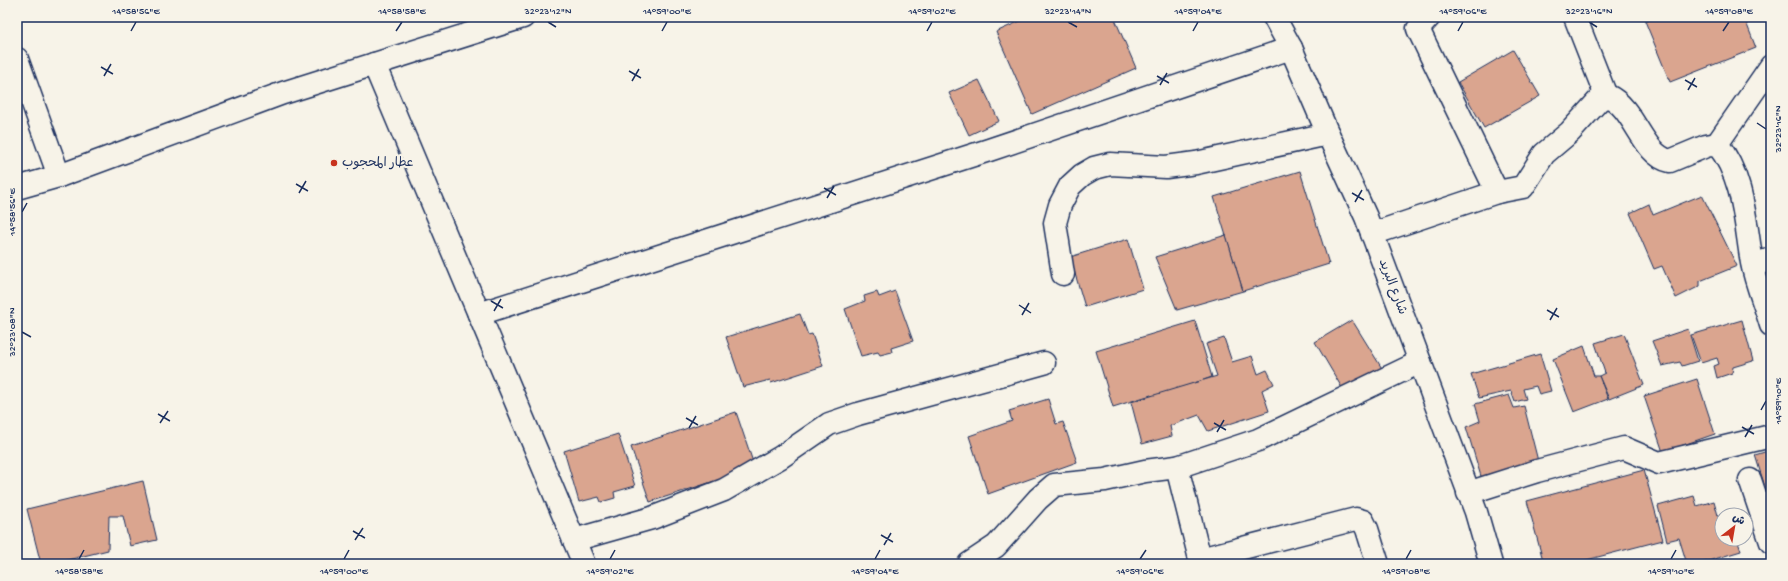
<svg xmlns="http://www.w3.org/2000/svg" width="1788" height="581" font-family="'Gochi Hand','Playpen Sans Arabic',sans-serif">
<style>
.building{fill:#daa58f;stroke:#1b2f5e}
.lines{fill:none;stroke-linecap:round;stroke-linejoin:round}
.minor-casing{stroke:#1b2f5e;stroke-width:25}
.minor{stroke:#f7f3e8;stroke-width:22}
.ticks{fill:none;stroke:#1b2f5e;stroke-width:1.5}
.poi-dot{fill:#c8321e;stroke:#f7f3e8;stroke-width:1.5}
.labels{text-anchor:middle;dominant-baseline:central;stroke-width:4;stroke-linejoin:round;paint-order:stroke}
.poi-label{font-size:13px;fill:#1b2f5e;stroke:#f7f3e8;text-anchor:start}
.street-label{font-size:13px;fill:#1b2f5e;stroke:#f7f3e8}
.neatline{fill:none;stroke:#1b2f5e;stroke-width:1.5}
.ticks-label{font-size:10px;text-anchor:middle;fill:#1b2f5e}
</style>
<rect width="100%" height="100%" fill="#f7f3e8"/>
<filter id="ink" filterUnits="userSpaceOnUse"><feTurbulence type="fractalNoise" baseFrequency=".025" numOctaves="2"/><feDisplacementMap in="SourceGraphic" scale="8" xChannelSelector="R" yChannelSelector="G"/><feConvolveMatrix kernelMatrix="1 2 1 2 8 2 1 2 1" color-interpolation-filters="sRGB"/></filter>
<g filter="url(#ink)">
<g class="building">
<path d="M 1029,17 L 1114,17 L 1136,68 L 1032,114 L 996,32 Z"/>
<path d="M 1654,17 L 1744,17 L 1756,48 L 1670,82 L 1645,21 Z"/>
<path d="M 1513,50 L 1540,96 L 1484,128 L 1458,82 Z"/>
<path d="M 979,80 L 999,121 L 969,135 L 949,93 Z"/>
<path d="M 1300,171 L 1329,264 L 1243,291 L 1214,197 Z"/>
<path d="M 1702,195 L 1737,266 L 1700,281 L 1700,286 L 1676,298 L 1662,266 L 1654,269 L 1630,213 L 1649,204 L 1653,215 Z"/>
<path d="M 1226,235 L 1243,291 L 1177,310 L 1155,257 Z"/>
<path d="M 1128,239 L 1143,289 L 1085,307 L 1070,257 Z"/>
<path d="M 895,291 L 913,341 L 891,348 L 892,352 L 880,355 L 878,352 L 861,356 L 845,309 L 865,301 L 864,296 L 877,292 L 879,297 Z"/>
<path d="M 800,314 L 808,335 L 812,334 L 823,366 L 771,383 L 770,380 L 743,387 L 726,337 Z"/>
<path d="M 1352,320 L 1383,370 L 1345,393 L 1315,342 Z"/>
<path d="M 1742,320 L 1753,361 L 1733,367 L 1732,373 L 1717,378 L 1714,366 L 1719,364 L 1717,358 L 1701,363 L 1691,335 Z"/>
<path d="M 1195,321 L 1212,377 L 1166,393 L 1167,398 L 1156,402 L 1151,395 L 1113,407 L 1096,351 Z"/>
<path d="M 1688,329 L 1698,361 L 1682,366 L 1680,362 L 1662,366 L 1652,341 Z"/>
<path d="M 1624,334 L 1644,385 L 1609,399 L 1599,376 L 1605,373 L 1595,343 Z"/>
<path d="M 1224,338 L 1232,362 L 1252,356 L 1258,374 L 1267,370 L 1274,384 L 1262,390 L 1269,411 L 1208,431 L 1199,415 L 1170,426 L 1172,436 L 1142,444 L 1131,402 L 1217,376 L 1206,344 Z"/>
<path d="M 1584,346 L 1594,376 L 1599,376 L 1608,399 L 1574,412 L 1553,359 Z"/>
<path d="M 1540,354 L 1551,391 L 1539,394 L 1536,386 L 1523,389 L 1526,399 L 1515,402 L 1511,391 L 1479,398 L 1471,374 Z"/>
<path d="M 1697,379 L 1715,434 L 1663,452 L 1644,396 Z"/>
<path d="M 1509,395 L 1514,408 L 1524,406 L 1540,469 L 1483,483 L 1466,427 L 1480,421 L 1475,404 Z"/>
<path d="M 1048,399 L 1056,424 L 1063,422 L 1077,462 L 988,494 L 969,436 L 1012,421 L 1009,411 Z"/>
<path d="M 736,412 L 755,468 L 650,502 L 631,447 Z"/>
<path d="M 618,434 L 635,486 L 614,492 L 615,498 L 601,502 L 599,497 L 579,502 L 564,451 Z"/>
<path d="M 1771,450 L 1771,488 L 1766,490 L 1755,455 Z"/>
<path d="M 1644,470 L 1663,540 L 1571,564 L 1544,564 L 1527,501 Z"/>
<path d="M 143,481 L 157,540 L 130,546 L 123,516 L 109,516 L 108,550 L 51,564 L 41,564 L 27,509 Z"/>
<path d="M 1694,496 L 1697,506 L 1714,501 L 1719,519 L 1722,519 L 1722,539 L 1737,539 L 1741,551 L 1698,564 L 1687,564 L 1679,538 L 1667,541 L 1658,506 Z"/>
</g>
<g class="lines">
<defs>
<g id="minor">
<path d="M 1274,17 L 1291,48 L 1328,134 L 1366,217 L 1476,512 L 1491,564"/>
<path d="M 1429,17 L 1418,29 L 1497,192"/>
<path d="M 1575,17 L 1606,96"/>
<path d="M 17,59 L 59,176"/>
<path d="M 374,64 L 584,564"/>
<path d="M 1717,144 L 1771,66"/>
<path d="M 17,188 L 59,176 L 283,93 L 523,17"/>
<path d="M 1372,234 L 1497,192 L 1523,187 L 1544,154 L 1570,132 L 1599,100 L 1608,96 C 1635,108 1642,155 1670,161 L 1706,146 L 1717,144 C 1744,177 1745,222 1752,263 C 1756,284 1765,304 1771,325"/>
<path d="M 1753,265 L 1771,259"/>
<path d="M 1063,274 L 1055,223 L 1060,205 L 1070,186 L 1082,175 L 1094,168 L 1110,164 L 1166,167 L 1196,163 L 1328,134"/>
<path d="M 479,314 L 989,150 L 1291,48"/>
<path d="M 1177,467 L 1200,559 L 1203,564"/>
<path d="M 1750,480 L 1771,542"/>
<path d="M 1468,493 L 1537,471 L 1624,448 L 1659,463 L 1771,436"/>
<path d="M 574,540 L 652,518 L 724,490 L 781,457 L 829,424 L 858,414 L 1044,363"/>
<path d="M 1200,559 L 1356,519 L 1363,521 L 1367,529 L 1378,564"/>
<path d="M 969,564 L 996,546 L 1038,499 L 1054,485 L 1105,480 L 1145,471 L 1177,467 L 1258,440 L 1420,362"/>
</g>
</defs>
<use href="#minor" class="minor-casing"/>
<use href="#minor" class="minor"/>
</g>
</g>
<path class="ticks" d="M 548,22 L 556,27M 1068,22 L 1077,27M 1589,22 L 1597,27M 131,31 L 136,22M 396,31 L 402,22M 662,31 L 667,22M 927,31 L 932,22M 1193,31 L 1198,22M 1458,31 L 1463,22M 1723,31 L 1729,22M 101,67 L 113,74M 629,71 L 641,78M 104,76 L 111,64M 1157,76 L 1169,83M 1685,80 L 1697,87M 632,81 L 639,69M 1160,85 L 1167,73M 1688,90 L 1695,78M 1757,123 L 1766,129M 296,184 L 308,191M 824,188 L 836,195M 299,193 L 306,181M 1352,193 L 1364,200M 827,198 L 834,186M 1355,202 L 1362,190M 22,212 L 27,203M 491,301 L 503,308M 1019,305 L 1031,313M 1547,310 L 1559,317M 494,311 L 501,299M 1022,315 L 1029,303M 1550,320 L 1557,308M 22,332 L 31,337M 1761,410 L 1766,401M 158,414 L 170,421M 686,418 L 698,425M 160,423 L 168,411M 1214,423 L 1226,430M 1742,427 L 1754,434M 689,428 L 696,416M 1217,432 L 1224,420M 1745,437 L 1752,425M 353,531 L 365,538M 881,535 L 893,542M 355,540 L 363,528M 884,545 L 891,533M 79,559 L 84,550M 344,559 L 349,550M 610,559 L 615,550M 875,559 L 880,550M 1140,559 L 1146,550M 1406,559 L 1411,550M 1671,559 L 1676,550"/>
<circle class="poi-dot" cx="334" cy="163" r="4"/>
<g class="labels">
<g class="poi-label">
<text x="342" y="163">عطار المحجوب</text>
</g>
<g class="street-label">
<text transform="translate(1392 287) rotate(69)">شارع البريد</text>
</g>
</g>
<rect width="1788" height="581" fill="none" stroke="#f7f3e8" stroke-width="44"/>
<g transform="translate(1734 527) rotate(31)"><circle r="19" fill="#f7f3e8" stroke="#9fa5b1"/>
<path d="M0-3L7 15L0 10L-7 15Z" fill="#c8321e"/>
<text y="-6" font-size="11" font-weight="bold" text-anchor="middle" fill="#1b2f5e">ش</text>
</g>
<rect x="22" y="22" width="1744" height="537" class="neatline"/>
<g class="ticks-label">
<text x="136" y="14">14°58'56"E</text>
<text x="402" y="14">14°58'58"E</text>
<text x="548" y="14">32°23'12"N</text>
<text x="667" y="14">14°59'00"E</text>
<text x="932" y="14">14°59'02"E</text>
<text x="1068" y="14">32°23'14"N</text>
<text x="1198" y="14">14°59'04"E</text>
<text x="1463" y="14">14°59'06"E</text>
<text x="1589" y="14">32°23'16"N</text>
<text x="1729" y="14">14°59'08"E</text>
<text transform="translate(1777 129) rotate(-90)" y="4">32°23'16"N</text>
<text transform="translate(11 212) rotate(-90)" y="4">14°58'56"E</text>
<text transform="translate(11 332) rotate(-90)" y="4">32°23'08"N</text>
<text transform="translate(1777 401) rotate(-90)" y="4">14°59'10"E</text>
<text x="79" y="574">14°58'58"E</text>
<text x="344" y="574">14°59'00"E</text>
<text x="610" y="574">14°59'02"E</text>
<text x="875" y="574">14°59'04"E</text>
<text x="1140" y="574">14°59'06"E</text>
<text x="1406" y="574">14°59'08"E</text>
<text x="1671" y="574">14°59'10"E</text>
</g>
</svg>
